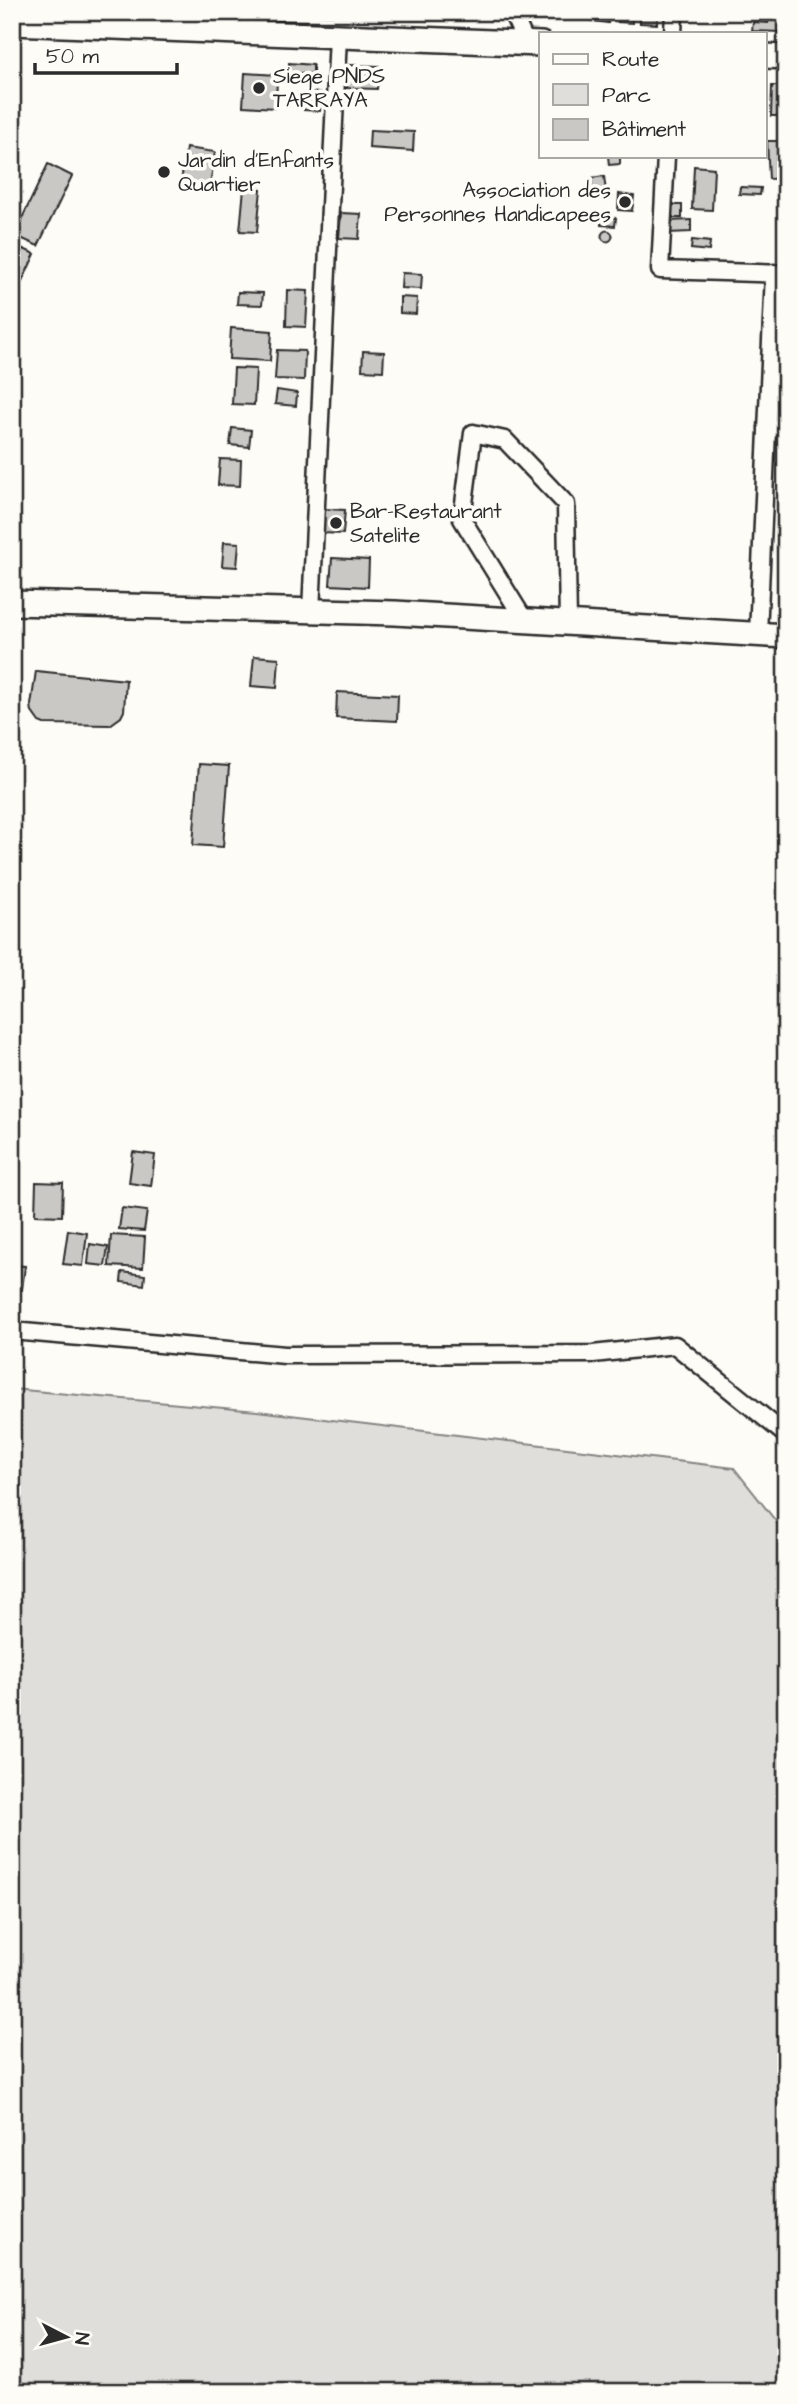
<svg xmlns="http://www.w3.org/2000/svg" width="798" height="2404" font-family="'Architects Daughter',sans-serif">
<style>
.green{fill:#dfdeda;stroke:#858482;stroke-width:2}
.building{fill:#c9c8c4;stroke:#2b2b2b;stroke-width:2}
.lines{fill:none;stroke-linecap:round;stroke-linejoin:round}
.street-casing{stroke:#2b2b2b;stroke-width:21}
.secondary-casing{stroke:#2b2b2b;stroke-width:28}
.street{stroke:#fdfcf7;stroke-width:16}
.secondary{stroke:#fdfcf7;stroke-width:23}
.poi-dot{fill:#2b2b2b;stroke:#fdfcf7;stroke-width:2.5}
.labels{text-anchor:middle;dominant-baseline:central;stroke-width:7;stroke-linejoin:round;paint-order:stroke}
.poi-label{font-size:21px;fill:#2b2b2b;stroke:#fdfcf7;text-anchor:start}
</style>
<rect width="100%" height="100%" fill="#fdfcf7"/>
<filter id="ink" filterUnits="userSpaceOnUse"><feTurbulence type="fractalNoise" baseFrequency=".0143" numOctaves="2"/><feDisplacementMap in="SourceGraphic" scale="14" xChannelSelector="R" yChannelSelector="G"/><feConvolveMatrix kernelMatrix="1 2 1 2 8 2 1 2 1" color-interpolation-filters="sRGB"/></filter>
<g filter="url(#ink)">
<g class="green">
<path d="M 270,12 L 417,12 L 420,19 Z"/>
<path d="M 12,1389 L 257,1411 L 734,1468 L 786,1534 L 786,2392 L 12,2392 Z"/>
</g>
<g class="building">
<path d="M 588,12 L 610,12 L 608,23 L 587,20 Z"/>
<path d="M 640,12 L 658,12 L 657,24 L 640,23 Z"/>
<path d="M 768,12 L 782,12 L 780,32 L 752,31 L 753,22 L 768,23 Z"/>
<path d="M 619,16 L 632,16 L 632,23 L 618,22 Z"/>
<path d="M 289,63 L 313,65 L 313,74 L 289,73 Z"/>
<path d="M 348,65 L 379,66 L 377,89 L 347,88 Z"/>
<path d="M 245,73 L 277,75 L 276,108 L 243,106 Z"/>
<path d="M 772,86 L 786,86 L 786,116 L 771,116 Z"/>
<path d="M 305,92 L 321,93 L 320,111 L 304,110 Z"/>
<path d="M 370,130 L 414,132 L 413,151 L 369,148 Z"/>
<path d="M 767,141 L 786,141 L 786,178 L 769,179 Z"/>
<path d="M 186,148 L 215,152 L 209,193 L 180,189 Z"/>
<path d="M 608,156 L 620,156 L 620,164 L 609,165 Z"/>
<path d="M 48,164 L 72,176 L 38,246 L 14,235 Z"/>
<path d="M 694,166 L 714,168 L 712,210 L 692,209 Z"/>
<path d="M 604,176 L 606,192 L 592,194 L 591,178 Z"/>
<path d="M 740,187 L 761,188 L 760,195 L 739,194 Z"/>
<path d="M 244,188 L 261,189 L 257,232 L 240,231 Z"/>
<path d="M 619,194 L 634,196 L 632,211 L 618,210 Z"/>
<rect x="669" y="205" width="13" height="13"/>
<path d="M 341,213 L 361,214 L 359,239 L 339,238 Z"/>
<path d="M 601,217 L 616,218 L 615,226 L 601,225 Z"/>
<path d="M 691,220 L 691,232 L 668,233 L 668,221 Z"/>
<circle cx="607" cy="236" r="5.5"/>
<path d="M 692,240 L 710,242 L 709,251 L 691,249 Z"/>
<path d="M 12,244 L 35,254 L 12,303 Z"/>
<path d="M 402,273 L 422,274 L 421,289 L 401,288 Z"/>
<path d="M 287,290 L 308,291 L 306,327 L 286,326 Z"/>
<path d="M 238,292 L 263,293 L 262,305 L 237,304 Z"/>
<path d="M 400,297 L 417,298 L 416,314 L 400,313 Z"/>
<path d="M 231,328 L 272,331 L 270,361 L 229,359 Z"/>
<path d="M 277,350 L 305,351 L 304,380 L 275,379 Z"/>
<path d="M 363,351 L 384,352 L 383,371 L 362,370 Z"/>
<path d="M 234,368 L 256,369 L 254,405 L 232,404 Z"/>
<path d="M 277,390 L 297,393 L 296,406 L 275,404 Z"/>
<path d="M 232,428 L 251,430 L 249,447 L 230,445 Z"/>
<path d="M 220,459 L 241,460 L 240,486 L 218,485 Z"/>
<path d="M 325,509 L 345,510 L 343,534 L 323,533 Z"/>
<path d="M 224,542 L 239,543 L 237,567 L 222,566 Z"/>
<path d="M 332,558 L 369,560 L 368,587 L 330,585 Z"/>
<path d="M 254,656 L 279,658 L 277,688 L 251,686 Z"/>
<path d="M 36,671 L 126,680 L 124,711 L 121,717 L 110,725 L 44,724 L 39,722 L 32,712 L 31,705 Z"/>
<path d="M 337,692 L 398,695 L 397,721 L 336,718 Z"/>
<path d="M 199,764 L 229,766 L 223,847 L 193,845 Z"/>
<path d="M 133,1152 L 155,1155 L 151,1186 L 129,1183 Z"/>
<path d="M 36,1182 L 63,1183 L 62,1216 L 35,1215 Z"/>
<path d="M 122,1208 L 147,1211 L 144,1231 L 119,1229 Z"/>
<path d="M 68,1230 L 87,1233 L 83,1266 L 63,1264 Z"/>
<path d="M 111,1235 L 145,1237 L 143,1268 L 109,1266 Z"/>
<path d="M 90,1244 L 108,1247 L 105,1266 L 88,1264 Z"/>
<path d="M 12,1265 L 25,1266 L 22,1290 L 12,1289 Z"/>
<path d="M 122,1272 L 145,1275 L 144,1285 L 121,1282 Z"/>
</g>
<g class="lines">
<defs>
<g id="street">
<path d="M 512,12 L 526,43"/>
<path d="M 673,33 L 674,12"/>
<path d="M 666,156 L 660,270 L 786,274"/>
<path d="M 767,428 L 786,429"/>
<path d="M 311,611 L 338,36"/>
<path d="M 525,621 L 462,519 L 473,433 L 505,440 L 566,504 L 568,623"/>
<path d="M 758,634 L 774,273"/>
<path d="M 12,1331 L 285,1355 L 593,1354 L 675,1345 L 786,1435"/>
</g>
<g id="secondary">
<path d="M 12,23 L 541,44"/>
<path d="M 765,56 L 786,57"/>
<path d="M 12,603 L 395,613 L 786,636"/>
</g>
</defs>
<use href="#street" class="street-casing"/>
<use href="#secondary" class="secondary-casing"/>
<use href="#street" class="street"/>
<use href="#secondary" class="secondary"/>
</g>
</g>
<g class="poi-dot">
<circle cx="259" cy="88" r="7"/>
<circle cx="164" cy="172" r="7"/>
<circle cx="625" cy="202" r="7"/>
<circle cx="336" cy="523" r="7"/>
</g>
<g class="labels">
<g class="poi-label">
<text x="273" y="76">Siege PNDS<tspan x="273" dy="24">TARRAYA</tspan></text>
<text x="178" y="160">Jardin d’Enfants<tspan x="178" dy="24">Quartier</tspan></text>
<text x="611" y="190" text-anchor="end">Association des<tspan x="611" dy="24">Personnes Handicapees</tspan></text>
<text x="350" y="511">Bar-Restaurant<tspan x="350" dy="24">Satelite</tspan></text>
</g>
</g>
<rect width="798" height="2404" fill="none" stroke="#fdfcf7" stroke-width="42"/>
<rect x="21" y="21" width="756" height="2362" fill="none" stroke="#2b2b2b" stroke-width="2.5" filter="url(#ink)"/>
<rect x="539" y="32" width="228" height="126" fill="#fdfcf7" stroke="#a9a8a5" stroke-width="2"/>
<rect x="553" y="54" width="35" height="10" fill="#fdfcf7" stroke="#a9a8a5" stroke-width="2"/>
<text x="602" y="66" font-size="21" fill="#2b2b2b">Route</text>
<rect x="553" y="84" width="35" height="21" fill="#dfdeda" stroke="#a9a8a5" stroke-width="2"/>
<text x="602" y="102" font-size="21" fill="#2b2b2b">Parc</text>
<rect x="553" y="119" width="35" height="21" fill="#c9c8c4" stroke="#a9a8a5" stroke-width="2"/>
<text x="602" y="136" font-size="21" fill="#2b2b2b">Bâtiment</text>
<g transform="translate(66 2337) rotate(96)" stroke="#fdfcf7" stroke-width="5" paint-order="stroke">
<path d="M0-5L12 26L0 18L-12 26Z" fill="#2b2b2b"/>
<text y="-10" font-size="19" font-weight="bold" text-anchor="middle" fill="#2b2b2b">N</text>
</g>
<path d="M35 63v10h142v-10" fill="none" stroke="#2b2b2b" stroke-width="3.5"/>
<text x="46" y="63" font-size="21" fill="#2b2b2b" stroke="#fdfcf7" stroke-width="5" paint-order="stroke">50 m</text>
</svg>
